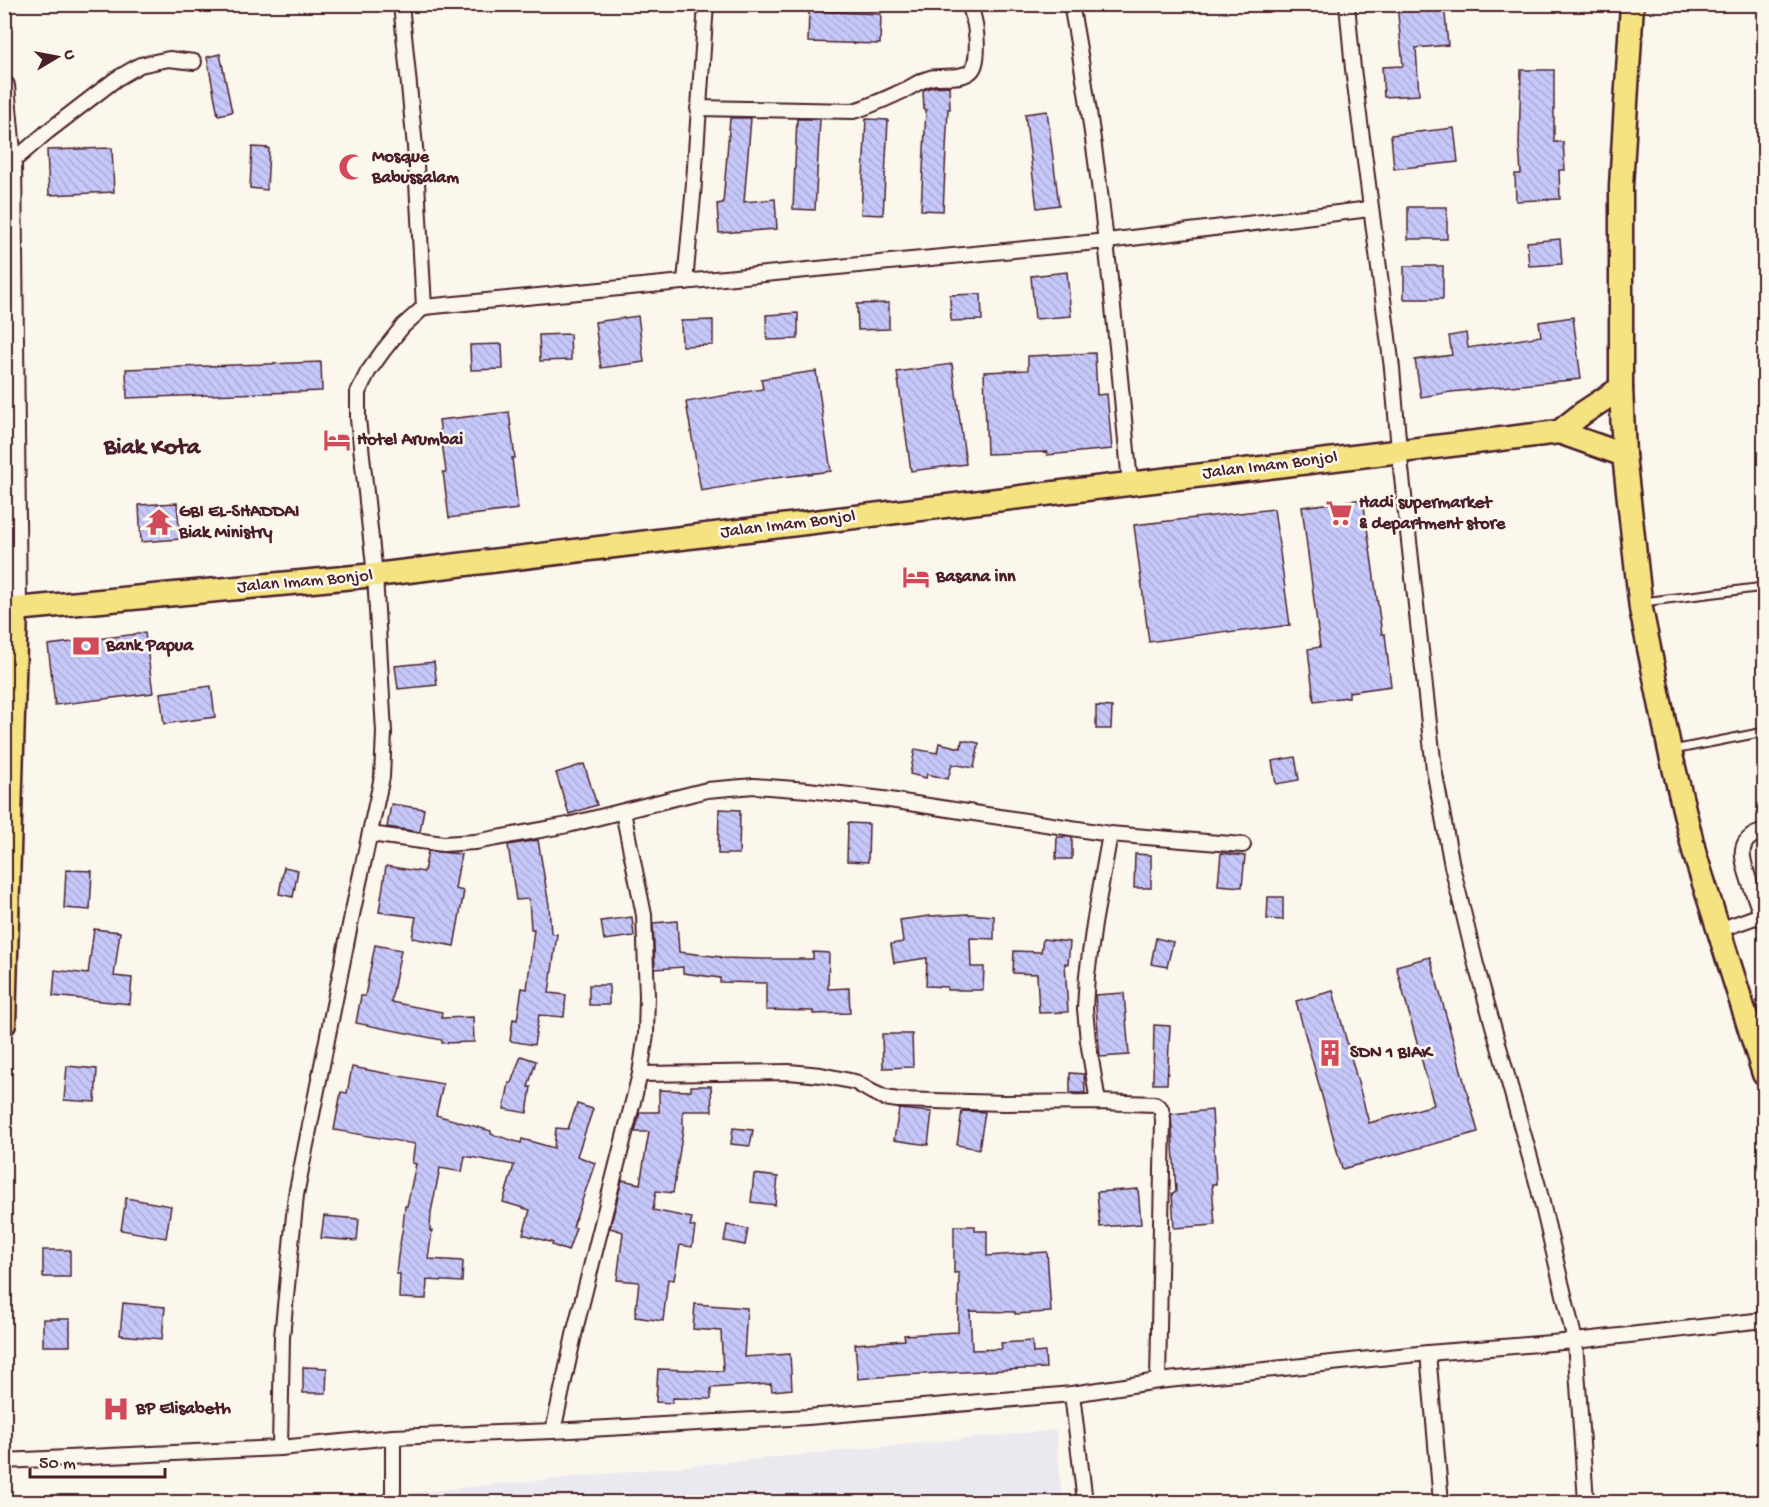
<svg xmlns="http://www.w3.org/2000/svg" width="1769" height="1507" font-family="'Gochi Hand',sans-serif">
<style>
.built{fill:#ebe9f0}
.building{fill:url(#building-back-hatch);stroke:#4a1f2b;stroke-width:1.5}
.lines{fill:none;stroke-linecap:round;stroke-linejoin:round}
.lane-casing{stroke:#4a1f2b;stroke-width:11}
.street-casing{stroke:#4a1f2b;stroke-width:18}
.secondary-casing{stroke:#4a1f2b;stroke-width:24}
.primary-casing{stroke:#4a1f2b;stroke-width:27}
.lane{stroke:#fbf7ec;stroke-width:7}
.street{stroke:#fbf7ec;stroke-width:14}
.secondary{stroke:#fbf7ec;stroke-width:20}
.primary{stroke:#f5e382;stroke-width:22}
.labels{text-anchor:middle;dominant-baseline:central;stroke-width:5;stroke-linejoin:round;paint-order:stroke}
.poi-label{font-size:18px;font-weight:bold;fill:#4a1f2b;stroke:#fbf7ec;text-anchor:start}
.street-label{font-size:18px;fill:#4a1f2b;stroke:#fbf7ec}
.district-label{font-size:24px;font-weight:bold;fill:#4a1f2b;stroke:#fbf7ec}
</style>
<defs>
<pattern id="building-back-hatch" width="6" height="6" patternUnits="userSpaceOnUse" patternTransform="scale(1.5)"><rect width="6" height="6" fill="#c6c8fa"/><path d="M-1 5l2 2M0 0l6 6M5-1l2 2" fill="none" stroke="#acabd6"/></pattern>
</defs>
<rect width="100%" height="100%" fill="#fbf7ec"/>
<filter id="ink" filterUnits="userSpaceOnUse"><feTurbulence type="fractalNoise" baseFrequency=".0167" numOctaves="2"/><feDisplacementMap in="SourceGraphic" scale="12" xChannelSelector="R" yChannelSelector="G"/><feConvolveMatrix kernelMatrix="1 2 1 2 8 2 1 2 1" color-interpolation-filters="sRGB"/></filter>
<g filter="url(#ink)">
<path class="built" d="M 1056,1430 L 1062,1502 L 401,1502 L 401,1496 L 408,1493 Z"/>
<g class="building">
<path d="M 1397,4 L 1444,4 L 1448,45 L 1416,48 L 1419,95 L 1384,97 L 1382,67 L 1403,66 Z"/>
<path d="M 809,11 L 881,14 L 880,44 L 808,42 Z"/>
<path d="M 220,54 L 232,112 L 218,115 L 207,57 Z"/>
<path d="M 1521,70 L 1554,70 L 1554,142 L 1563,142 L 1565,170 L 1559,170 L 1560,199 L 1516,201 L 1515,174 L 1521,174 L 1519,144 Z"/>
<path d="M 949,86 L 950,109 L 948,109 L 943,211 L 921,210 L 926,110 L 924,110 L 923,90 L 932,87 Z"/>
<path d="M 1047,111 L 1059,205 L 1037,208 L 1025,114 Z"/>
<path d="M 730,118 L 751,118 L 744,202 L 775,199 L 777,229 L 719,233 L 717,204 L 723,203 Z"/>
<path d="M 797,119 L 820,119 L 815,210 L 793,209 Z"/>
<path d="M 866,119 L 888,120 L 883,215 L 861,214 Z"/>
<path d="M 1454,128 L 1458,162 L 1394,169 L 1391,135 Z"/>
<path d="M 252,147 L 269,148 L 267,190 L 250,188 Z"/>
<path d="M 112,148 L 114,192 L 49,195 L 47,150 Z"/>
<rect x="1408" y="207" width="39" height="32"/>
<path d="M 1560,239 L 1562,264 L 1529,266 L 1527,242 Z"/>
<rect x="1404" y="266" width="39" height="33"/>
<path d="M 1067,272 L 1071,316 L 1035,319 L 1031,276 Z"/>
<path d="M 981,294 L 982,320 L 951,321 L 950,295 Z"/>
<path d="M 889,303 L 889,329 L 858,330 L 857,304 Z"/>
<path d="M 798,313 L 798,339 L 767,340 L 766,315 Z"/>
<path d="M 638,316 L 644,362 L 601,368 L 595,322 Z"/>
<path d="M 1573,317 L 1581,379 L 1451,392 L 1421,397 L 1415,360 L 1452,355 L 1449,336 L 1466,333 L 1468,348 L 1541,336 L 1539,322 Z"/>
<path d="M 713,320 L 713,345 L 682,346 L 681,321 Z"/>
<path d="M 570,334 L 571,360 L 540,361 L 539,335 Z"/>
<path d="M 502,344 L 503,369 L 471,370 L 470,345 Z"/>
<path d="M 1095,353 L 1097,395 L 1107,394 L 1112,449 L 1047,455 L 1047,452 L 987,454 L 984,372 L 1028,370 L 1028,356 Z"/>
<path d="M 321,362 L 322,391 L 127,398 L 126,369 Z"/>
<path d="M 952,364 L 966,464 L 911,471 L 897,372 Z"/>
<path d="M 816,371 L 831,471 L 775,478 L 701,491 L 686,402 L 763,389 L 761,379 Z"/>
<path d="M 509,412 L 515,458 L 512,458 L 518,509 L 449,518 L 443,472 L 446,472 L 439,420 Z"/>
<path d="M 1363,499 L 1382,634 L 1385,634 L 1391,686 L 1349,692 L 1349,697 L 1314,701 L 1308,649 L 1320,647 L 1302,507 Z"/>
<path d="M 177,503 L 180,539 L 141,542 L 139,505 Z"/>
<path d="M 1274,509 L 1290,625 L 1228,633 L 1228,631 L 1149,642 L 1134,525 Z"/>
<path d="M 145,633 L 153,693 L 55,705 L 48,645 Z"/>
<path d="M 434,662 L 437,685 L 398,689 L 395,666 Z"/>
<path d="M 211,686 L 215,717 L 164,724 L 160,693 Z"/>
<path d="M 1096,706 L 1112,707 L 1111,729 L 1096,729 Z"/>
<path d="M 962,740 L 979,743 L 974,768 L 952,764 L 948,779 L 927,774 L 926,778 L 910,774 L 915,749 L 937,753 L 939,743 L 961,748 Z"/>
<path d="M 1295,757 L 1299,780 L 1276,784 L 1272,761 Z"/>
<path d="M 584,764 L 597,805 L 569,814 L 556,773 Z"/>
<path d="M 391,804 L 424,809 L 420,832 L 387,827 Z"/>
<path d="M 719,809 L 740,810 L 739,854 L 718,854 Z"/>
<path d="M 848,823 L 869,824 L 868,862 L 847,861 Z"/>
<path d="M 1057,837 L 1072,837 L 1072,859 L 1056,859 Z"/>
<path d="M 538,840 L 549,905 L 551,933 L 557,934 L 549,993 L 566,995 L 564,1017 L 539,1015 L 534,1045 L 510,1041 L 513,1019 L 517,1020 L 522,988 L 527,989 L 534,929 L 531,929 L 529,899 L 516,900 L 508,845 Z"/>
<path d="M 428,851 L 461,854 L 455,889 L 464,891 L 454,946 L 412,938 L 416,917 L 379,912 L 386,866 L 424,872 Z"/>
<path d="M 1221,853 L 1245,856 L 1242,887 L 1218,885 Z"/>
<path d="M 1135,854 L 1151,855 L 1151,888 L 1134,888 Z"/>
<path d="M 284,867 L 298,870 L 293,897 L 279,894 Z"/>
<path d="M 66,870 L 92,871 L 90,910 L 64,908 Z"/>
<path d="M 1268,897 L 1283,897 L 1283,920 L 1267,919 Z"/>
<path d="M 969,914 L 994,916 L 994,939 L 970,938 L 971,967 L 984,967 L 983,990 L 947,990 L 947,987 L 926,986 L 927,958 L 894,963 L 891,944 L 903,942 L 900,920 L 930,916 Z"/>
<path d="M 632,917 L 634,936 L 604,940 L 601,921 Z"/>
<path d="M 677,921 L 679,952 L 721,957 L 721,958 L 762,959 L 813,959 L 813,952 L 829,953 L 828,989 L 849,988 L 850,1013 L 813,1014 L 813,1011 L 766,1010 L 766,983 L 720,982 L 720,978 L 683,973 L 683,967 L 655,969 L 653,923 Z"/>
<path d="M 94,929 L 120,932 L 114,976 L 132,978 L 130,1004 L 53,996 L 55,970 L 88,974 Z"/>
<path d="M 1156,938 L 1173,942 L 1167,967 L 1151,964 Z"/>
<path d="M 1043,939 L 1070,942 L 1068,964 L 1065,963 L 1068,1012 L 1039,1013 L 1037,974 L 1013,973 L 1014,951 L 1041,952 Z"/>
<path d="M 375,945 L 401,950 L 391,1002 L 442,1012 L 441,1018 L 473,1017 L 474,1042 L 442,1043 L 442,1040 L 356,1023 L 361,996 L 365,996 Z"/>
<path d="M 1430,957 L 1478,1132 L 1342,1169 L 1296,1001 L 1333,991 L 1369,1123 L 1434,1105 L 1396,966 Z"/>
<rect x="589" y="985" width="20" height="20"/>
<path d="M 1124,993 L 1129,1055 L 1100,1057 L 1095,995 Z"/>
<path d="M 1154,1025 L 1170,1026 L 1167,1084 L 1153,1084 Z"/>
<path d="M 882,1034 L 912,1034 L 913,1067 L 883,1068 Z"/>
<path d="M 521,1056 L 536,1061 L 528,1087 L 531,1087 L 527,1113 L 504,1109 L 509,1083 L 511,1083 Z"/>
<path d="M 67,1066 L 97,1069 L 95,1102 L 64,1100 Z"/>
<path d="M 352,1067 L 443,1084 L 436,1115 L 491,1131 L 491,1134 L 521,1143 L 522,1139 L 554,1148 L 556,1128 L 568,1129 L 577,1104 L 593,1109 L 577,1156 L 595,1163 L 573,1227 L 576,1228 L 568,1251 L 552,1245 L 553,1243 L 523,1234 L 530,1210 L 503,1202 L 514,1165 L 465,1156 L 462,1172 L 440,1168 L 431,1212 L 430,1231 L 432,1231 L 428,1259 L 463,1261 L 462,1282 L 427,1280 L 426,1299 L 399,1298 L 400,1274 L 396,1274 L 398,1256 L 403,1226 L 405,1206 L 407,1206 L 416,1164 L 412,1163 L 415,1144 L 334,1130 L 341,1092 L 347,1093 Z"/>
<path d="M 1070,1073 L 1084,1074 L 1085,1093 L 1070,1093 Z"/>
<path d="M 691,1086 L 711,1086 L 712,1111 L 683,1111 L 683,1130 L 673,1193 L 656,1191 L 653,1210 L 692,1218 L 690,1226 L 695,1227 L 692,1247 L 680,1245 L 674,1280 L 668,1279 L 663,1321 L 635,1317 L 639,1282 L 617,1280 L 623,1232 L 610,1228 L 622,1180 L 640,1184 L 649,1132 L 635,1132 L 640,1112 L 659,1112 L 659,1090 L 691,1091 Z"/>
<path d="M 899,1109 L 932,1112 L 928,1145 L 894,1140 Z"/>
<path d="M 1212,1110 L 1216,1184 L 1212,1184 L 1215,1225 L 1174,1228 L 1172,1193 L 1176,1192 L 1171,1114 Z"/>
<path d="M 962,1111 L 985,1112 L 979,1149 L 957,1145 Z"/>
<path d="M 733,1128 L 753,1130 L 750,1146 L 731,1144 Z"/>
<path d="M 754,1174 L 778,1177 L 775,1205 L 751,1202 Z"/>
<path d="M 1138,1189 L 1141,1224 L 1100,1227 L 1097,1192 Z"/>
<path d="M 126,1198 L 171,1206 L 166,1238 L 121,1230 Z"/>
<path d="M 324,1216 L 359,1219 L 357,1241 L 321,1238 Z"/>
<path d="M 727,1225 L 748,1229 L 745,1245 L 724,1241 Z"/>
<path d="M 954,1226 L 975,1226 L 975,1231 L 987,1231 L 987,1256 L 1047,1252 L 1051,1312 L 1015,1314 L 1015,1312 L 970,1311 L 972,1350 L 1002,1349 L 1001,1343 L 1032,1341 L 1033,1353 L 1045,1352 L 1046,1368 L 902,1375 L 858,1379 L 855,1344 L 905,1340 L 904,1335 L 958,1332 L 959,1273 L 954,1273 Z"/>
<rect x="43" y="1250" width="27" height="27"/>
<path d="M 123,1303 L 165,1307 L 162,1339 L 120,1335 Z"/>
<path d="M 695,1304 L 747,1308 L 744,1357 L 790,1354 L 792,1389 L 772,1391 L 771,1384 L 711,1388 L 711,1399 L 673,1398 L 672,1403 L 656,1402 L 658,1369 L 723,1371 L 721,1331 L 693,1329 Z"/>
<rect x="43" y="1319" width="27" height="27"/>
<path d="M 303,1367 L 327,1368 L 326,1393 L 303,1393 Z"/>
</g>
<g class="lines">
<defs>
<g id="lane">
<path d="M 1643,602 L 1764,587"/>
<path d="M 1673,750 L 1764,732"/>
</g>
<g id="street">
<path d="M 1071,4 C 1101,163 1115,323 1130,483"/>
<path d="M 1347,4 L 1353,69 L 1392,368 L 1399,450 L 1434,769 L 1452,866 L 1476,965 L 1538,1186 L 1575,1341 L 1586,1502"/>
<path d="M 698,108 L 853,111 C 871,106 887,98 905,90 C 913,86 921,80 930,78 C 942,75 961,80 971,71 C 981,63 977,13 967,4"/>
<path d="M 11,163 L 47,132 L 116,79 L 140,65 L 169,59 L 194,62"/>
<path d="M 685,282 L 693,196 L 706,4"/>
<path d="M 424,307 L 1107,241 L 1370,209"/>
<path d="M 370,834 L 443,844 L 475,842 L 568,825 L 707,790 L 754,786 L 808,790 L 883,799 L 1110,834 L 1243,845"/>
<path d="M 1761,915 C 1757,901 1740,862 1743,849 C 1745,838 1755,834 1764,831"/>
<path d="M 1719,930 L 1761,915 L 1764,922"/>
<path d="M 640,1074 L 789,1072 L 821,1075 L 855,1082 L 872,1092 L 885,1098 L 898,1100 L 1005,1103 L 1098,1102 L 1155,1104 L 1161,1109 L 1163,1119 L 1158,1381"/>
<path d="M 1098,1102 L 1088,1041 L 1085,1009 L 1087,975 L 1094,924 L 1110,834"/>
<path d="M 1428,1353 L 1441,1502"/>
<path d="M 1072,1394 L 1085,1502"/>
<path d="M 553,1431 L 576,1326 L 640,1074 L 646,1034 L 647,996 L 644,915 L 623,812"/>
<path d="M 280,1448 L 282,1337 L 296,1195 L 352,915 L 382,777 L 384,732 L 375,575 L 358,419 L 358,392 L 368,372 L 383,351 L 403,326 L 424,307 L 415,147 L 401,4"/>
<path d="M 4,1461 L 280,1448 L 393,1437 L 553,1431 L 808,1417 L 1072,1394 L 1158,1381 L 1428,1353 L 1575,1341 L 1764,1320"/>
<path d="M 393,1502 L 393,1437"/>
</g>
<path id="secondary" d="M 4,86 L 11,163 L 16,609"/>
<g id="primary">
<path d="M 1632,4 L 1621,186 L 1621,388 L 1624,455 L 1641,609 L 1670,751 L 1695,855 L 1764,1074"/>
<path d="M 1559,432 L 1583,413 L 1621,388"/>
<path d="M 4,1024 L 16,609 L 375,575 L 1559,432 L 1624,455"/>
</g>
</defs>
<use href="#lane" class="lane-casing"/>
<use href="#street" class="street-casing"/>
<use href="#secondary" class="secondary-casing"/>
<use href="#primary" class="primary-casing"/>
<use href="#lane" class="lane"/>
<use href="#street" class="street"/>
<use href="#secondary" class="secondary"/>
<use href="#primary" class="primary"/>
</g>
</g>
<defs>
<symbol id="mosque-bare" viewBox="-9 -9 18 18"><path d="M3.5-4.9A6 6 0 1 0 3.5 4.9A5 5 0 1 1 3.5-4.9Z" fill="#d1495b" stroke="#fbf7ec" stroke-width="2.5" paint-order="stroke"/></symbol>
<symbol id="hotel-bare" viewBox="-9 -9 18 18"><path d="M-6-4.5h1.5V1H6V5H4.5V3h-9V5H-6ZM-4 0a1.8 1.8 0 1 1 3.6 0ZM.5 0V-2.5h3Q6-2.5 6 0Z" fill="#d1495b" stroke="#fbf7ec" stroke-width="2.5" paint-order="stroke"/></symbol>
<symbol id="supermarket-bare" viewBox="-9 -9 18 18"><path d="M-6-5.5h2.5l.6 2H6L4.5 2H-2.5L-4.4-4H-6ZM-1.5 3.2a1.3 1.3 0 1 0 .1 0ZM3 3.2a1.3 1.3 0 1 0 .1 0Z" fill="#d1495b" stroke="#fbf7ec" stroke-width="2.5" paint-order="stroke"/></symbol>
<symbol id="temple-bare" viewBox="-9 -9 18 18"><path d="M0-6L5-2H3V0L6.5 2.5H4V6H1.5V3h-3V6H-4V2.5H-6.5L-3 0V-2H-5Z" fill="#d1495b" stroke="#fbf7ec" stroke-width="2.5" paint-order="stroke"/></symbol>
<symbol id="bank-bare" viewBox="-9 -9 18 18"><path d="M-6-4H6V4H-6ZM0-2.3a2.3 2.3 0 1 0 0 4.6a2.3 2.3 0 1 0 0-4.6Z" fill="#d1495b" stroke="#fbf7ec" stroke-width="2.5" paint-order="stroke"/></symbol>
<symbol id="building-bare" viewBox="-9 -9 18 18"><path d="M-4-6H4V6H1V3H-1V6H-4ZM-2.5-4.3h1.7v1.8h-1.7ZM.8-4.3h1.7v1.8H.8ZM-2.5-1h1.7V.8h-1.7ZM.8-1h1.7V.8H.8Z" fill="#d1495b" stroke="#fbf7ec" stroke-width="2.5" paint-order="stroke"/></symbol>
<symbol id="hospital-bare" viewBox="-9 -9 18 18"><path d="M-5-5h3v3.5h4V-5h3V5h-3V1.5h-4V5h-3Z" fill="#d1495b" stroke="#fbf7ec" stroke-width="2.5" paint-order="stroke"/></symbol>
</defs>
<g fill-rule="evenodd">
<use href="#mosque-bare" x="333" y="148" width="38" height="38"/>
<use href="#hotel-bare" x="318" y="421" width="38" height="38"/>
<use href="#supermarket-bare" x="1320" y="494" width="38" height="38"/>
<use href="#temple-bare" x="140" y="503" width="38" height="38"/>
<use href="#hotel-bare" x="897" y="558" width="38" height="38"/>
<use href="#bank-bare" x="67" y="627" width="38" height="38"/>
<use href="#building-bare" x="1311" y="1034" width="38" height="38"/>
<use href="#hospital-bare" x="97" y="1390" width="38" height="38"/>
</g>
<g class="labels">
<g class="poi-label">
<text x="372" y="157">Mosque<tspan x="372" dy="21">Babussalam</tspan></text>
<text x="357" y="440">Hotel Arumbai</text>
<text x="1359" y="503">Hadi supermarket<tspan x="1359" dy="21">&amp; department store</tspan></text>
<text x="179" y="512">GBI EL-SHADDAI<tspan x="179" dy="21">Biak Ministry</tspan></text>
<text x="936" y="577">Basana inn</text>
<text x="106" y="646">Bank Papua</text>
<text x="1350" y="1053">SDN 1 BIAK</text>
<text x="136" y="1409">BP Elisabeth</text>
</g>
<g class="street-label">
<text transform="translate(1270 466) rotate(-7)">Jalan Imam Bonjol</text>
<text transform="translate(788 525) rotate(-7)">Jalan Imam Bonjol</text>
<text transform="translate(305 582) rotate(-5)">Jalan Imam Bonjol</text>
</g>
<g class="district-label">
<text x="152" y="448">Biak Kota</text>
</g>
</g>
<rect width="1769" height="1507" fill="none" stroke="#fbf7ec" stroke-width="24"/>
<rect x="12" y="12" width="1745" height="1483" fill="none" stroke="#4a1f2b" stroke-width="2" filter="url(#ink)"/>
<g transform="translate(57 57) rotate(80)" stroke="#fbf7ec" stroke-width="4.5" paint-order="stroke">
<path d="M0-4.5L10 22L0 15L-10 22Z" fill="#4a1f2b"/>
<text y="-9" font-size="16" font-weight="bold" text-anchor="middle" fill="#4a1f2b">U</text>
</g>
<path d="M30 1468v9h135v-9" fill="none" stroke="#4a1f2b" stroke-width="3"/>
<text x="39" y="1468" font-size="18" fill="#4a1f2b" stroke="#fbf7ec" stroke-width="4.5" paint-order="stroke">50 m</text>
</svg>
